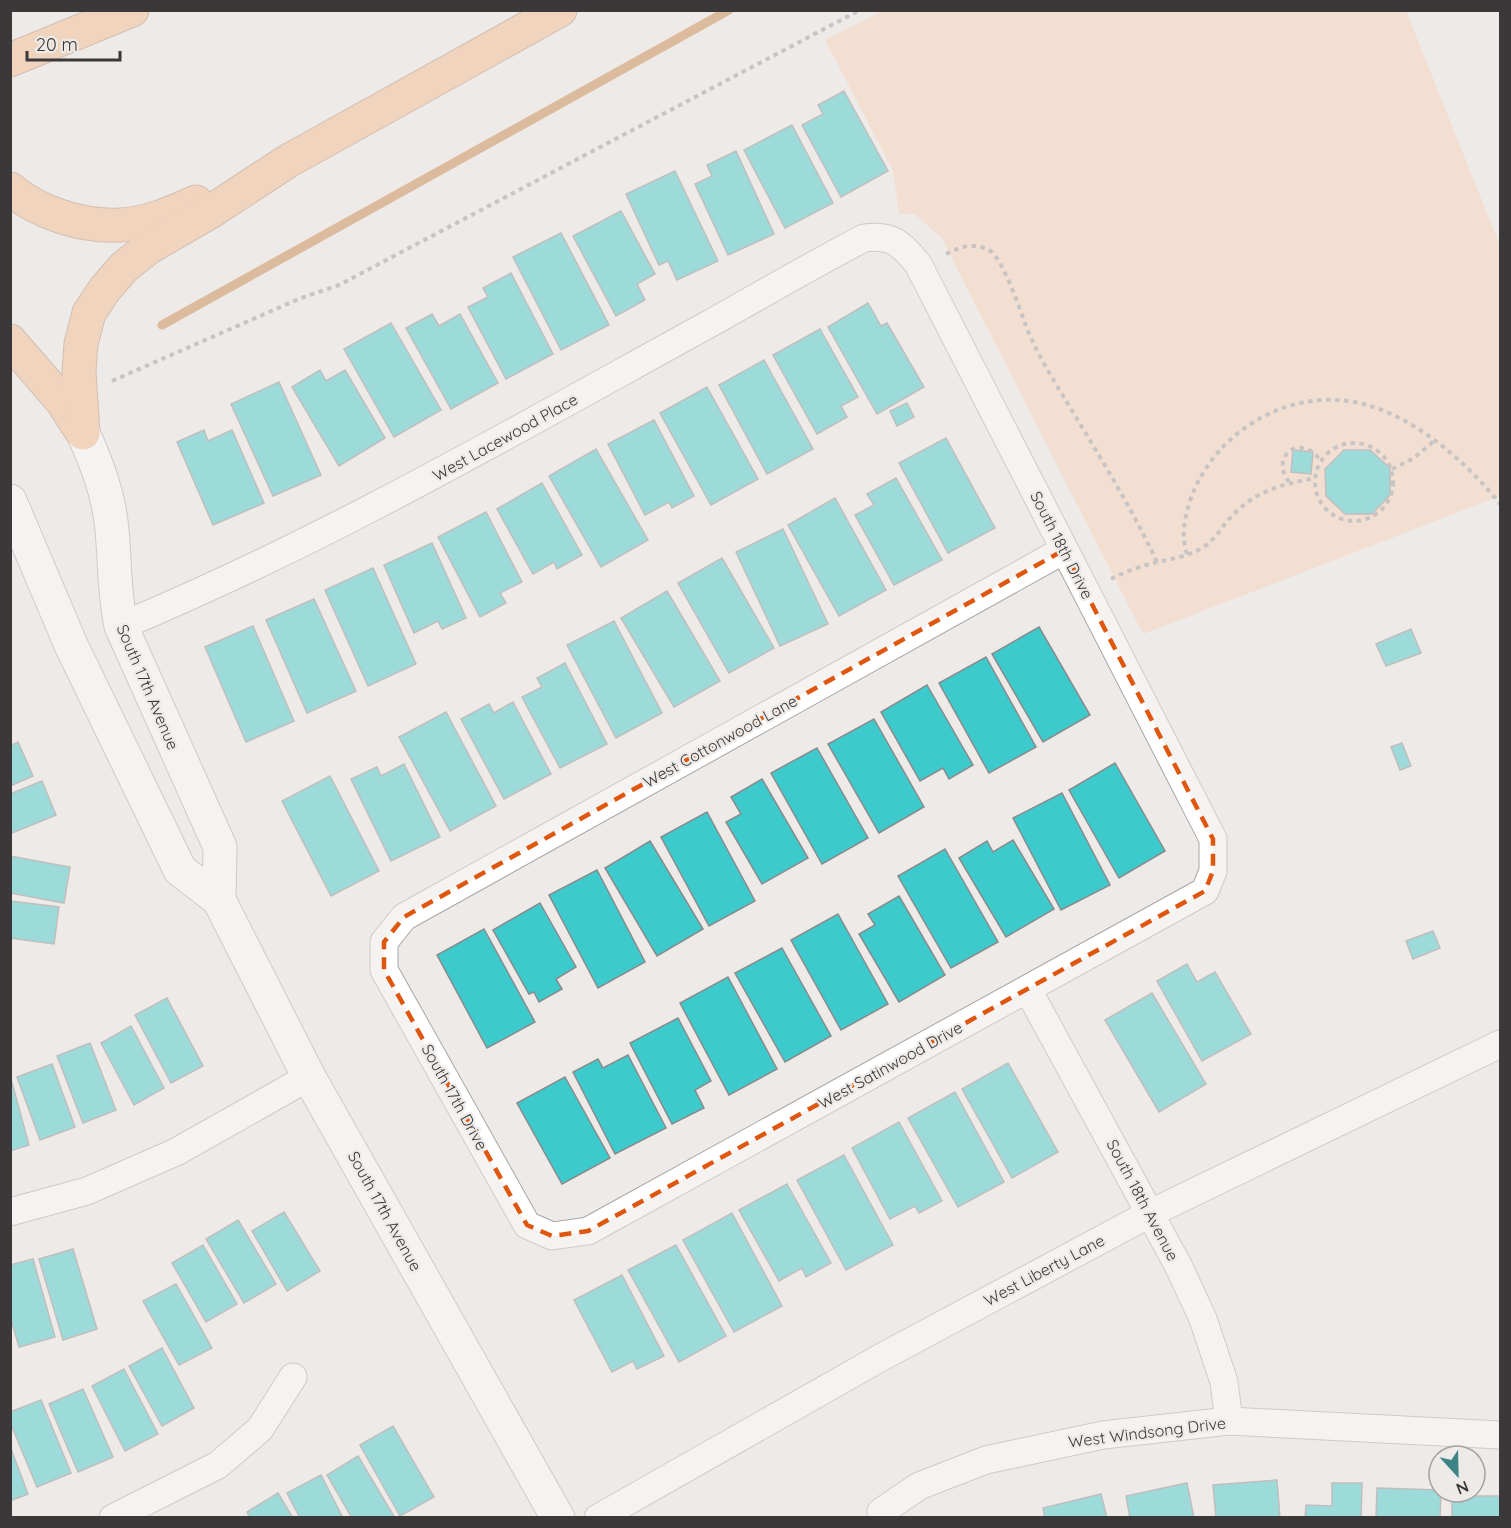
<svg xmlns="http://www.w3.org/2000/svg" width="1511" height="1528" font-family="Quicksand,sans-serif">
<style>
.green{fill:#f8d3b6}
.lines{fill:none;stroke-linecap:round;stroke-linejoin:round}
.stream{stroke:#c78043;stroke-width:9}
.building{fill:#3dcacd;stroke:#888b8b;stroke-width:1.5}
.street-casing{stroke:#a9a6a4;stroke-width:29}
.secondary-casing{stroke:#a9a6a4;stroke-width:35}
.highway-casing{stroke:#b38c6f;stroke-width:35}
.path{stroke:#9a9897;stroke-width:4;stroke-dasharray:4.5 4.5;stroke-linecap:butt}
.street{stroke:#fff;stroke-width:27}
.secondary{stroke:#fff;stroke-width:33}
.highway{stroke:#f4ba8d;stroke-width:33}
.marked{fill:none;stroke:#df570e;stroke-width:4.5;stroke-dasharray:12 8;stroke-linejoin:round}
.labels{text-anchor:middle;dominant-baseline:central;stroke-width:4.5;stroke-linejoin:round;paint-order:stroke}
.street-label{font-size:16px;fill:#3a3838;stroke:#edeae8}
</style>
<rect width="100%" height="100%" fill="#edeae8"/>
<path class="green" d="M 883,11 L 1406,11 L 1500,246 L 1500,496 L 1143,634 L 941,237 L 914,214 L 899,214 L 893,170 L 825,40 Z"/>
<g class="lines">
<path class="stream" d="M 162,325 L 729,10"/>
</g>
<g class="building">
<path d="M 844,91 L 888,171 L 841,197 L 802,125 L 823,114 L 818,105 Z"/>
<path d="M 792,125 L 833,203 L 785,228 L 744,150 Z"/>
<path d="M 736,151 L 774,234 L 728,255 L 695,184 L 712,176 L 707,165 Z"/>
<path d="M 675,171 L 718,261 L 677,280 L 668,261 L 659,265 L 626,194 Z"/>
<path d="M 621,211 L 655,274 L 637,284 L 645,300 L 616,316 L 573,236 Z"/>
<path d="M 561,233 L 609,325 L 561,350 L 513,257 Z"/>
<path d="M 511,273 L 553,354 L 506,379 L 468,307 L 488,297 L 483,288 Z"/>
<path d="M 868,303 L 881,326 L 887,323 L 924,387 L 877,414 L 828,327 Z"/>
<path d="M 432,314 L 439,326 L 460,314 L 498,383 L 451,409 L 406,328 Z"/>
<path d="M 391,323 L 441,410 L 394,437 L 344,349 Z"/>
<path d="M 820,329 L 858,397 L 841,406 L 847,417 L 817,434 L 773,355 Z"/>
<path d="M 764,360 L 813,449 L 767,474 L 719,385 Z"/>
<path d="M 320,370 L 326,381 L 345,370 L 385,438 L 339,466 L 292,387 Z"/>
<path d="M 279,382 L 321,475 L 273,496 L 231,404 Z"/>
<path d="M 707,387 L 758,479 L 711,505 L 660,413 Z"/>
<path d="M 907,403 L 914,417 L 897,426 L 890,411 Z"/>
<path d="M 654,420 L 694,496 L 672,508 L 669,502 L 645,515 L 608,444 Z"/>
<path d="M 204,430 L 208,441 L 232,430 L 264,503 L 213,525 L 177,442 Z"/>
<path d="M 946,438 L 995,528 L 948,553 L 899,463 Z"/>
<path d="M 596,449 L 648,540 L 601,567 L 549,476 Z"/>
<path d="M 1293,450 L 1313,452 L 1311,474 L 1291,472 Z"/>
<path d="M 1344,450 L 1370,450 L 1390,468 L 1390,495 L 1372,514 L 1345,514 L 1326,496 L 1325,469 Z"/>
<path d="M 896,478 L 942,560 L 894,585 L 855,515 L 874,505 L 867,494 Z"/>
<path d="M 542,483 L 582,555 L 557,569 L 554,562 L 533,574 L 497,509 Z"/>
<path d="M 835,498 L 886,590 L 839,616 L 788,525 Z"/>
<path d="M 486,512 L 522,582 L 500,593 L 506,603 L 480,617 L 438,537 Z"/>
<path d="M 783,529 L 828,624 L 780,646 L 736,552 Z"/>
<path d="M 432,543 L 466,618 L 442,629 L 438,621 L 414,633 L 384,565 Z"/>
<path d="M 722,558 L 774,648 L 729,673 L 678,583 Z"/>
<path d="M 373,568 L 416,664 L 368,686 L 325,590 Z"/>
<path d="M 667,591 L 720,681 L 674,707 L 621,618 Z"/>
<path d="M 314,599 L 356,691 L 307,713 L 266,620 Z"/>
<path d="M 614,621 L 662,713 L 616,738 L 567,645 Z"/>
<path d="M 253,626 L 294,721 L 246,742 L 205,647 Z"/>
<path d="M 1039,627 L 1090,715 L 1043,742 L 992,654 Z"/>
<path d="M 1411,629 L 1421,653 L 1386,666 L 1376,644 Z"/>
<path d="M 986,657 L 1036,747 L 989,773 L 939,683 Z"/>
<path d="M 565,663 L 607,744 L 560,768 L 522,697 L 542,687 L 537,678 Z"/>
<path d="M 927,685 L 973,765 L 949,779 L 943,768 L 920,781 L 881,712 Z"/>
<path d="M 513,702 L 551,774 L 504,799 L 461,719 L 489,704 L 494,713 Z"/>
<path d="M 446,712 L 496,806 L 450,831 L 399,737 Z"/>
<path d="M 874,719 L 924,807 L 879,833 L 828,744 Z"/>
<path d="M 18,742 L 33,776 L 10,786 L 10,746 Z"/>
<path d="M 1402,743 L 1411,766 L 1400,770 L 1391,747 Z"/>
<path d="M 817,748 L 868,838 L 822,864 L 771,773 Z"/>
<path d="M 1115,763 L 1165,851 L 1119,878 L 1069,790 Z"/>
<path d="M 404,764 L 440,837 L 391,861 L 351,779 L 377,767 L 381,776 Z"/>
<path d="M 330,776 L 379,871 L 331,896 L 282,801 Z"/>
<path d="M 762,779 L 808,858 L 762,884 L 726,822 L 741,814 L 731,797 Z"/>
<path d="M 42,781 L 56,815 L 10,834 L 10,794 Z"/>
<path d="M 1062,793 L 1110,885 L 1061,910 L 1013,818 Z"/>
<path d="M 707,812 L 755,901 L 709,926 L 661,837 Z"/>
<path d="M 1013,840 L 1054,909 L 1006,937 L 959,858 L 987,841 L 993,852 Z"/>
<path d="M 650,841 L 703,929 L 657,956 L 605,868 Z"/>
<path d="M 945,849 L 998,942 L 951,968 L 898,876 Z"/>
<path d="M 10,856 L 70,867 L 64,903 L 10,893 Z"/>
<path d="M 597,870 L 645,962 L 598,988 L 549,895 Z"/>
<path d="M 899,896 L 945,975 L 899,1002 L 859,934 L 875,925 L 868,914 Z"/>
<path d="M 10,901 L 59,907 L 54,944 L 10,938 Z"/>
<path d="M 540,903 L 576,967 L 556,979 L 562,989 L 539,1002 L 534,992 L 529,994 L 493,930 Z"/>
<path d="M 838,914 L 888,1004 L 841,1030 L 791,940 Z"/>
<path d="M 484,929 L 535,1022 L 487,1048 L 437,955 Z"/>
<path d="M 1433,931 L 1440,948 L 1413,959 L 1406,941 Z"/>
<path d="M 782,948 L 831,1036 L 785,1062 L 735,973 Z"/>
<path d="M 1187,964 L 1197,982 L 1215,972 L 1251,1034 L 1202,1061 L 1157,981 Z"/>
<path d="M 728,977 L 777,1069 L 729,1095 L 680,1003 Z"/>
<path d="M 1152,993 L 1206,1084 L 1159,1112 L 1105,1020 Z"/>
<path d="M 167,998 L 203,1066 L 171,1083 L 135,1015 Z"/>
<path d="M 678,1018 L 711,1081 L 695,1090 L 704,1108 L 672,1124 L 630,1043 Z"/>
<path d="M 131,1026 L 164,1088 L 134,1105 L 101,1043 Z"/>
<path d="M 90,1043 L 116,1110 L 83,1123 L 57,1056 Z"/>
<path d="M 628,1055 L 666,1128 L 615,1154 L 573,1072 L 598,1059 L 603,1068 Z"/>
<path d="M 1008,1063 L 1058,1152 L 1012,1178 L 962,1089 Z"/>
<path d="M 52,1064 L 75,1127 L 40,1140 L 17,1077 Z"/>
<path d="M 565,1077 L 610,1158 L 562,1184 L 517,1103 Z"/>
<path d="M 11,1079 L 29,1145 L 10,1151 L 10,1080 Z"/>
<path d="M 955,1092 L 1004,1182 L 958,1207 L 908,1118 Z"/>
<path d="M 899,1122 L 942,1201 L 919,1213 L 915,1206 L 890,1219 L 852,1148 Z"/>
<path d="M 844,1155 L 893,1245 L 846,1270 L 797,1180 Z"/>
<path d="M 787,1184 L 831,1263 L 806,1277 L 802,1268 L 779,1281 L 739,1210 Z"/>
<path d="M 284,1212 L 320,1271 L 287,1291 L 252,1231 Z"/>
<path d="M 732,1213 L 782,1306 L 734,1332 L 683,1240 Z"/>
<path d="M 238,1220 L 276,1284 L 244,1303 L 206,1239 Z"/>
<path d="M 203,1245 L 237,1304 L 206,1322 L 172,1263 Z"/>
<path d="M 676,1245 L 726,1336 L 679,1362 L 628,1270 Z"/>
<path d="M 73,1249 L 97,1329 L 63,1340 L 39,1259 Z"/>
<path d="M 33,1259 L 55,1337 L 19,1347 L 10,1316 L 10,1265 Z"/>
<path d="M 622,1275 L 664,1356 L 637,1369 L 633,1361 L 612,1372 L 574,1300 Z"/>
<path d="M 176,1284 L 212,1348 L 179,1365 L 143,1301 Z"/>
<path d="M 162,1348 L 194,1408 L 162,1426 L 129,1366 Z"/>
<path d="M 124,1369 L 158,1434 L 125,1451 L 92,1386 Z"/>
<path d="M 83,1389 L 113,1457 L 78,1472 L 49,1404 Z"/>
<path d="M 41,1400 L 71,1473 L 37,1487 L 10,1422 L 10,1412 Z"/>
<path d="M 393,1426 L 434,1497 L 400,1516 L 360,1445 Z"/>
<path d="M 10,1446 L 28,1494 L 10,1501 Z"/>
<path d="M 358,1456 L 395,1518 L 352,1518 L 327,1475 Z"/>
<path d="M 321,1475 L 343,1518 L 300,1518 L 287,1493 Z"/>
<path d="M 1277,1480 L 1280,1518 L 1216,1518 L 1213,1485 Z"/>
<path d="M 1187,1483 L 1194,1518 L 1130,1518 L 1126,1496 Z"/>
<path d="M 1332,1483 L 1362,1483 L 1361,1518 L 1305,1518 L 1306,1505 L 1332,1506 Z"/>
<path d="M 1377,1488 L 1439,1490 L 1439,1492 L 1441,1492 L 1440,1518 L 1376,1518 Z"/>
<path d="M 278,1493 L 293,1518 L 250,1518 L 247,1512 Z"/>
<path d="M 1101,1494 L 1107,1518 L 1045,1518 L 1043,1508 Z"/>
<rect x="1452" y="1496" width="48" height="22"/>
</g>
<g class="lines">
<defs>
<g id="street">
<path d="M 121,626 C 325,541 516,430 709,324 C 761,295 812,265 864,238 C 891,234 901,243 918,264 L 1213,839 L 1213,871 L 1205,891 L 588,1231 L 552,1236 L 527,1225 L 384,970 L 384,942 L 404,917 L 1064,550"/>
<path d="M 1028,990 L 1179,1267 L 1203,1319 L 1224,1382 L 1229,1421"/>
<path d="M 10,1212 L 87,1191 L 176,1152 L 309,1077"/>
<path d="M 113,1518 L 218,1465 L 260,1429 L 293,1377"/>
<path d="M 598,1518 L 880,1358 L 1151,1213 L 1500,1044"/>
<path d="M 882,1518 L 881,1512 L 919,1486 L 986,1460 L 1103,1435 L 1229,1421 L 1500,1435"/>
</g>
<g id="secondary">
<path d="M 83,433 C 97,464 109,495 112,530 C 115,562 114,593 121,626 L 220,847 L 219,900"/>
<path d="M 10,501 L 71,645 L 180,870 L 219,900 L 309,1077 L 558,1518"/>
</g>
<g id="highway">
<path d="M 10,60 L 132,10"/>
<path d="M 10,189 C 39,213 82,227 120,225 C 146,224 172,213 196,202"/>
<path d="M 10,341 L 62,401 L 80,429"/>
<path d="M 83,433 L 79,371 L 81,344 L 89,313 L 105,289 L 124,267 L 148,248 L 210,212 L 288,161 L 560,10"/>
</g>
</defs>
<use href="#street" class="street-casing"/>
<use href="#secondary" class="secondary-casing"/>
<use href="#highway" class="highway-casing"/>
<g class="path">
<path d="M 946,254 C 960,247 973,242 989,250 C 1004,259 1021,314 1028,331 C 1041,362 1060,390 1077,419 C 1105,465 1134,513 1157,562"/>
<path d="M 112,381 L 301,298 L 339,285 L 860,10"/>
<circle cx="1354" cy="482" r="39"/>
<path d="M 1392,469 L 1414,458 L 1434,441"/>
<path d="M 1289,482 C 1269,456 1301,432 1321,461"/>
<path d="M 1187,554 C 1181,536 1184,520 1190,501 C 1212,435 1284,389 1354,402 C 1410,412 1466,461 1500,504"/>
<path d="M 1111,579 C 1124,572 1139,567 1153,563 C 1170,559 1187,557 1202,548 C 1215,540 1220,529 1230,518 C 1256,490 1280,485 1315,478"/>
</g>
<use href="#street" class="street"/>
<use href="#secondary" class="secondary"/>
<use href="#highway" class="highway"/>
</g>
<path d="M0 0H1511V1528H0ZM 1064,550 L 1213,839 L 1213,871 L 1205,891 L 588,1231 L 552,1236 L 527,1225 L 384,970 L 384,942 L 404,917 Z" fill="#edeae8" fill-opacity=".55" fill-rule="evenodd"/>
<path class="marked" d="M 1064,550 L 1213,839 L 1213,871 L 1205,891 L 588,1231 L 552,1236 L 527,1225 L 384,970 L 384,942 L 404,917 Z"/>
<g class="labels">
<g class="street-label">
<text transform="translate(505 437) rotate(-29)">West Lacewood Place</text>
<text transform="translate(1062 545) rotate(63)">South 18th Drive</text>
<text transform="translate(148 687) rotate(67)">South 17th Avenue</text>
<text transform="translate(720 741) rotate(-29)">West Cottonwood Lane</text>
<text transform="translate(890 1065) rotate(-29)">West Satinwood Drive</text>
<text transform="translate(455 1097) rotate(61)">South 17th Drive</text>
<text transform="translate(1143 1200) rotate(62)">South 18th Avenue</text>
<text transform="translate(385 1211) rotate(61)">South 17th Avenue</text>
<text transform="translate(1044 1270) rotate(-28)">West Liberty Lane</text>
<text transform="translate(1147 1432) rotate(-7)">West Windsong Drive</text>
</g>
</g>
<rect width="1511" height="1528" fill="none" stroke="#3a3838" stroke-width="24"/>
<g transform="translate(1457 1474) rotate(158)"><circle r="28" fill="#edeae8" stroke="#a5a3a2" stroke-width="1.5"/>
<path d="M0-4.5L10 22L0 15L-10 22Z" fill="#3c8486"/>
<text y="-9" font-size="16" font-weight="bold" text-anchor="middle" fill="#3a3838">N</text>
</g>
<path d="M27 51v9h93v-9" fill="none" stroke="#3a3838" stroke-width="3"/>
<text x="36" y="51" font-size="18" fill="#3a3838" stroke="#edeae8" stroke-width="4.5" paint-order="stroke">20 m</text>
</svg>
